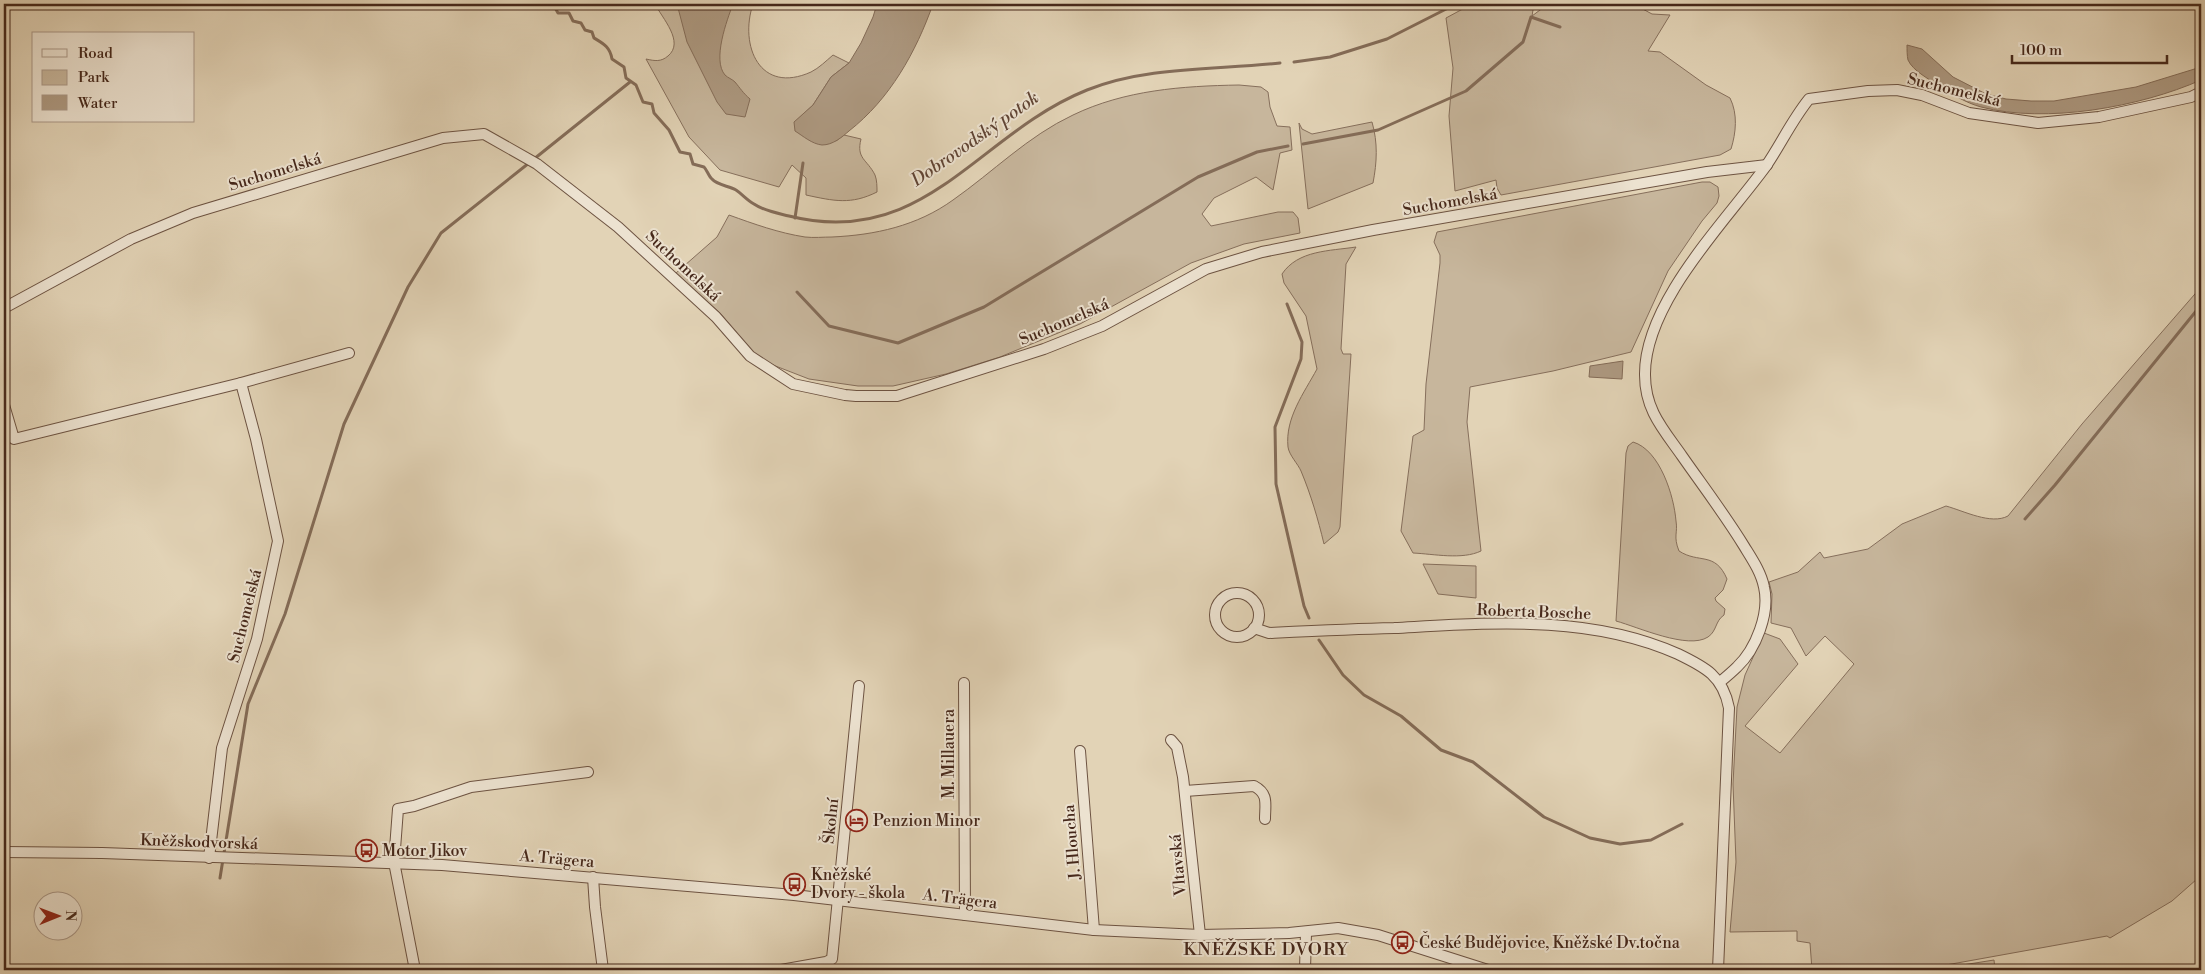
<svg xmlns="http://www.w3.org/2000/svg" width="2205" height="974" font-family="'Libre Bodoni',serif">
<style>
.green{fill:#c7b69c;stroke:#866f5c}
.water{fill:#ad9981;stroke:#846c58}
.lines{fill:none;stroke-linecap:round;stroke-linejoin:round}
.stream{stroke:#846c58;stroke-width:3}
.minor-casing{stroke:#6d5342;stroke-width:12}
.minor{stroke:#ece2d0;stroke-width:10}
.labels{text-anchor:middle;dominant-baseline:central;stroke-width:4;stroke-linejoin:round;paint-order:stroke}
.street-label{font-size:16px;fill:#46281b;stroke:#ece2d0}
.poi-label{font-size:16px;fill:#46281b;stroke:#ece2d0;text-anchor:start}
.water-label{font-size:18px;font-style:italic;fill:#604434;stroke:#ece2d0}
.neighbourhood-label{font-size:18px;letter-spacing:1px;fill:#46281b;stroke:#ece2d0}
</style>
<rect width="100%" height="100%" fill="#e2d3b6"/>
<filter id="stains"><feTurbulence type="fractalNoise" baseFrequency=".004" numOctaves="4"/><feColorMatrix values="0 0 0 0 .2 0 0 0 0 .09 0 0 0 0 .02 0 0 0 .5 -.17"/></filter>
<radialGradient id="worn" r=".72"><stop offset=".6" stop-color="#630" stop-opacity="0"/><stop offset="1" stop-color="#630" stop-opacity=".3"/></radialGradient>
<g class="green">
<path d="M 655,4 L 753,4 C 739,46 760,95 811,72 C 819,68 826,61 833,55 L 849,63 L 831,77 L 813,105 L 795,122 L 836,141 L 844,135 L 861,139 C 856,159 867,159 875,175 C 877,180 877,187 877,192 C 851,205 834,201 806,195 L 806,178 L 792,165 L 779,187 L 720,170 L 689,137 L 646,59 C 655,61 661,62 668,56 C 685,42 662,18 655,4 Z"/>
<path d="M 1472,4 L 1534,4 L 1532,16 L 1544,7 L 1556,4 L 1640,4 L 1639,7 L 1652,14 L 1670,15 L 1648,51 L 1660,52 L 1706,85 L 1730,98 C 1738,114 1736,133 1731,149 L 1720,155 L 1501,195 L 1497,188 L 1496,180 L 1455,191 L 1449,116 L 1453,68 L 1446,18 Z"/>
<path d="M 1239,85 L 1261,87 L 1268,92 L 1270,107 L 1277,126 L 1290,127 L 1292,150 L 1280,153 L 1273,190 L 1256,177 L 1214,198 L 1202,214 L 1211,226 L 1278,212 L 1293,212 L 1298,218 L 1300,233 L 1244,244 L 1191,263 L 1080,324 L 1000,357 L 946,374 L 893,386 L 858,386 L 809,379 L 760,360 L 720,313 L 676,273 L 717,237 L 729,215 C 754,224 779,233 805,237 C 814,238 823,237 832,237 C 875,235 917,226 953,200 C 993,172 1028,136 1073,115 C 1125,90 1182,86 1239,85 Z"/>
<path d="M 1372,122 C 1378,143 1377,162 1373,183 L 1308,209 L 1299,123 L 1302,129 L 1312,134 Z"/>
<path d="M 1702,182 L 1710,182 L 1718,187 L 1719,196 L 1717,203 L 1702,221 L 1668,271 L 1631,352 L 1553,371 L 1470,387 L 1467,422 L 1481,551 C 1462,560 1434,554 1413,553 L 1401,531 L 1413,436 L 1424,430 L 1426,384 L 1440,263 L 1440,255 L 1434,242 L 1437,232 Z"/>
<path d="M 1356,247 L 1346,264 L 1341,349 L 1343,354 L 1351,354 L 1340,527 L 1338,532 L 1324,544 C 1318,519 1311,495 1301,471 C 1298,464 1289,455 1288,447 C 1285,418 1304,393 1317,369 L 1306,316 L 1284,283 L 1282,274 C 1298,250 1330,251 1356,247 Z"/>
<path d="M 2201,287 L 2201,872 L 2197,879 L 2172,901 L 2110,938 L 2107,936 L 1946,965 L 1946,970 L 1812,970 L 1810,943 L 1797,941 L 1797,931 L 1730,932 L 1736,862 L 1733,784 L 1737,707 L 1745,675 L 1764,633 L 1780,639 L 1798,664 L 1745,726 L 1780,753 L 1854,664 L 1825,636 L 1806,656 L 1791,628 L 1771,623 L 1772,594 L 1769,582 L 1798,572 L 1820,552 L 1824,558 L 1868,549 L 1902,524 L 1946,506 C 1964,511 1991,525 2008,516 L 2082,424 Z"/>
<path d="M 1633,442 C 1660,450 1674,496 1676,521 C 1678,533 1673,536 1679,551 C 1699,564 1715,551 1727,579 L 1723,590 L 1715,598 L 1716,601 L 1725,609 L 1724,615 C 1715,621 1717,631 1708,637 C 1688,650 1638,627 1616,621 L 1626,453 L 1628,446 Z"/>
<path d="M 1423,564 L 1476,566 L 1476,598 L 1438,594 Z"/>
<path d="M 1994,960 L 1995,970 L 1950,970 L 1950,967 Z"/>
</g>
<g class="water">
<path d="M 677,4 L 733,4 C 727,20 712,60 725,75 C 728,78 732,79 735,82 C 740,88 743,93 750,99 L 745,117 L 726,114 L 717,102 L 687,42 Z"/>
<path d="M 877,4 L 933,4 C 916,52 890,99 849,131 C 842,137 833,145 822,145 C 812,144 803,136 795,131 L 794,122 L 813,105 L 831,77 L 849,63 L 861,43 L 873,17 Z"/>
<path d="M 1907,45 L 1922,49 L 1953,77 L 1986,94 L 2006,99 L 2031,101 L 2054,101 L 2136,87 L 2201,67 L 2201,80 C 2140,107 2046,124 1981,107 C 1966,103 1950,93 1937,85 C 1928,78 1913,71 1908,60 C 1907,56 1907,49 1907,45 Z"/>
<path d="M 1623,361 L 1622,379 L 1589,377 L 1590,366 Z"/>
</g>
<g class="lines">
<g class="stream">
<path d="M 529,4 L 535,6 L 539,4"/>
<path d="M 553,4 L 558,13 L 569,13 L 573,21 L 581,23 L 585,30 L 592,32 L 594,38 C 604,44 610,47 612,59 L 624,67 L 626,78 L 636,85 L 643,102 L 652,104 L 654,113 L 669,130 L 680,152 L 690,154 L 693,164 L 704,167 C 707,170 709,177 712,179 C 717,185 729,186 736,190 C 742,194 747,200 754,204 C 764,211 777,213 789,216 C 925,250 977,134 1087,90 C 1146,66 1217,70 1280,63"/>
<path d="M 1294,62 L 1330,57 L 1387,39 L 1456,4"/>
<path d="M 1303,144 L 1378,130 L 1466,91 L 1523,42 L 1531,17 L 1560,27"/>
<path d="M 534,159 L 630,82"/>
<path d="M 795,218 L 803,163"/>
<path d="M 797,292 L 829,326 L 898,343 L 984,307 L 1198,177 L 1257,152 L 1288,146"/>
<path d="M 1287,304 L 1302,342 L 1301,359 L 1275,427 L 1276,484 L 1304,606 L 1309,618"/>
<path d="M 2025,519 L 2055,485 L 2201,305"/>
<path d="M 1319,640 L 1343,675 L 1364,695 L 1401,716 L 1441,750 L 1473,762 L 1544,817 L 1590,838 L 1620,844 L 1651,840 L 1682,824"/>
<path d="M 220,878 L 248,704 L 285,614 L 344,424 L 408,287 L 441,233 L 529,163"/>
</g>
<defs>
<g id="minor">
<path d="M 4,308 L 131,239 L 193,213 L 443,138 L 484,134 L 537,164 L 618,227 L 716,317 L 750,356 L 793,384 L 845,395 L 856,396 L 897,396 L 1044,349 L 1102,326 L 1206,269 L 1262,252 L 1373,230 L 1707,172 L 1767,165"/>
<path d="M 4,405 L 14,439 L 241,383 L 349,353"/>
<circle cx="1237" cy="615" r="22"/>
<path d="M 1254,628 L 1269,633 C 1311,631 1352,629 1394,628 C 1489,623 1589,614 1678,654 C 1705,667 1723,676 1729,708 L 1718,970"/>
<path d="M 1720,682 C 1726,677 1732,672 1737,667 C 1756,649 1770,613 1764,587 C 1761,572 1752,559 1744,546 C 1725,515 1703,486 1682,456 C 1663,429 1645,410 1645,375 C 1644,303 1726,221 1766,166 C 1781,144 1792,120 1809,99 L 1868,91 L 1897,90 L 1922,95 L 1969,113 L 2038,123 L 2099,117 L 2191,97 L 2201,92"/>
<path d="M 964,683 L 965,915"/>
<path d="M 1171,740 L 1177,747 L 1183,777 L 1200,935"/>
<path d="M 1080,751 L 1094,930"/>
<path d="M 1185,791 L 1254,786 C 1269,794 1265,804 1265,819"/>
<path d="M 4,852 L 102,853 L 442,865 L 794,895 L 1094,930 L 1200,935 L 1289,933 L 1338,928 L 1378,935 L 1488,970"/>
<path d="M 209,858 L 222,748 L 257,639 L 278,541 L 256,439 L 241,383"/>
<path d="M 593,877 L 595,907 L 603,970"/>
<path d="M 415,970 L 394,862 L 398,809 L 414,806 L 471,787 L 588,772"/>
<path d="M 781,970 L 826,962 L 832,959 L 859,686"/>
<path d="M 1305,970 L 1306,933"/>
</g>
</defs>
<use href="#minor" class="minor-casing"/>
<use href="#minor" class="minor"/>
</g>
<defs>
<symbol id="hotel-ring" viewBox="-11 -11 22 22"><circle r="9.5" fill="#ece2d0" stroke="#8f2418" stroke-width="1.5"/><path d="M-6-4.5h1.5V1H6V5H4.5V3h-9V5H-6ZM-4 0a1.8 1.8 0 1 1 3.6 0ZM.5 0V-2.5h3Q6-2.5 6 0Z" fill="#8f2418"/></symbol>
<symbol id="bus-ring" viewBox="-11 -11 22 22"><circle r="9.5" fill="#ece2d0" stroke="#8f2418" stroke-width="1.5"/><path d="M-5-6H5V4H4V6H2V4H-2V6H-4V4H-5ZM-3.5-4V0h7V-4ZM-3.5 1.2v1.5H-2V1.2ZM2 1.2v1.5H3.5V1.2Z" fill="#8f2418"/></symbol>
</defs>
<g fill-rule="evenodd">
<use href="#hotel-ring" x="844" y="808" width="25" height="25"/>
<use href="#bus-ring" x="354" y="838" width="25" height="25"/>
<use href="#bus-ring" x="782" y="872" width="25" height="25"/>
<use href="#bus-ring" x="1390" y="930" width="25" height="25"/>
</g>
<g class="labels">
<g class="street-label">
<text transform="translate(1954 90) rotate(14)">Suchomelská</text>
<text transform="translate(275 172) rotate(-17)">Suchomelská</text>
<text transform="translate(1450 202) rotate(-10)">Suchomelská</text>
<text transform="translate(683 266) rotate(43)">Suchomelská</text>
<text transform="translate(1064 322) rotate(-23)">Suchomelská</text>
<text transform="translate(1534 612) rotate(2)">Roberta Bosche</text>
<text transform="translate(245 616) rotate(-76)">Suchomelská</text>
<text transform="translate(949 754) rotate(-90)">M. Millauera</text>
<text transform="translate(831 821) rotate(-84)">Školní</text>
<text transform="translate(199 842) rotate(2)">Kněžskodvorská</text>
<text transform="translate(1072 842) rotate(-95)">J. Hloucha</text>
<text transform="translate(557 859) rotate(5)">A. Trägera</text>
<text transform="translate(1178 865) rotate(-95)">Vltavská</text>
<text transform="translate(960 899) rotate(7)">A. Trägera</text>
</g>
<g class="poi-label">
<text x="873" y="821">Penzion Minor</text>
<text x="382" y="851">Motor Jikov</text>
<text x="811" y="875">Kněžské<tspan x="811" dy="18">Dvory - škola</tspan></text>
<text x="1419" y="943">České Budějovice, Kněžské Dv.točna</text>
</g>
<g class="water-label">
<text transform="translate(975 139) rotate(-35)">Dobrovodský potok</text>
</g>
<g class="neighbourhood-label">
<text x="1266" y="949">KNĚŽSKÉ DVORY</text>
</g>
</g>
<rect width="2205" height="974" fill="none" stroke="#e2d3b6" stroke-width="20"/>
<rect x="5" y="5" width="2195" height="964" fill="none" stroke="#46281b" stroke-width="2.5"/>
<rect x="10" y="10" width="2185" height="954" fill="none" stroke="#46281b"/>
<rect x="32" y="32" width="162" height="90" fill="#ece2d0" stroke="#aa9888"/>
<rect x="42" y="49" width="25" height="8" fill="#ece2d0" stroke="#aa9888"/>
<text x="78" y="58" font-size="15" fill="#46281b">Road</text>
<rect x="42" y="70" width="25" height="15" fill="#c7b69c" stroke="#aa9888"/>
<text x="78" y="82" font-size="15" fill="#46281b">Park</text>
<rect x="42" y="95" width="25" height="15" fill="#ad9981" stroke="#aa9888"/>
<text x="78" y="108" font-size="15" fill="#46281b">Water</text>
<g transform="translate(58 916) rotate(89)"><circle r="24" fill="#ece2d0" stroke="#aa9888"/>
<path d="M0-4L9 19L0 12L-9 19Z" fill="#8f2418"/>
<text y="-8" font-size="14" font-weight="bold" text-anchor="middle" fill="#46281b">N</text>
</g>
<path d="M2012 55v8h155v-8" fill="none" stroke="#46281b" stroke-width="2.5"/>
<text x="2020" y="55" font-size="15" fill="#46281b" stroke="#ece2d0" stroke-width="4" paint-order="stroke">100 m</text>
<rect width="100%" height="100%" filter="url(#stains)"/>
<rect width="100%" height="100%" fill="url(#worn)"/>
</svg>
